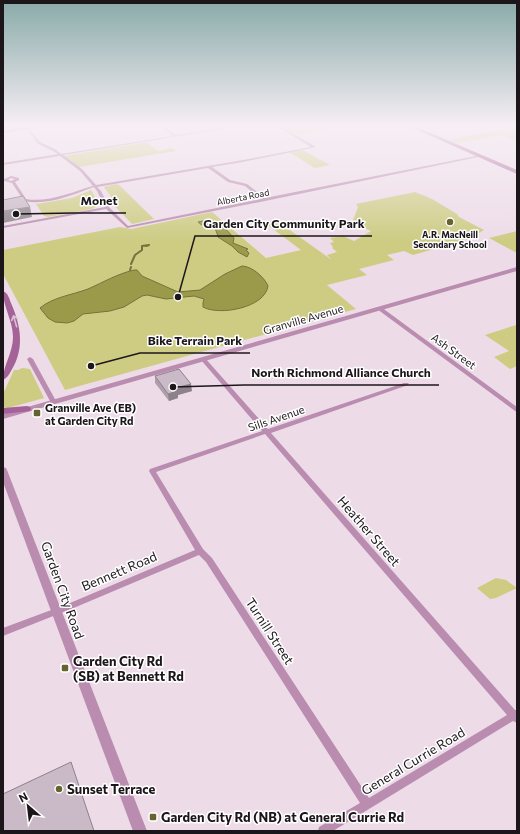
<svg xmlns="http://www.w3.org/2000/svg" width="520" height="834" font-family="Commissioner,sans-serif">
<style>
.green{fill:#cdcc82}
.water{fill:#9b9a4b;stroke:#75723d}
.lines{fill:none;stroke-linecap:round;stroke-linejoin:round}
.stream-far1{stroke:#75723d;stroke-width:1.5}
.stream{stroke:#75723d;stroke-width:2}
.minor{fill:#ba8db0;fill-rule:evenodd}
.tertiary{fill:#ba8db0;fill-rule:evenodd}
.secondary{fill:#a46296;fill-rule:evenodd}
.wall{fill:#ae9faa}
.shaded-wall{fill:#8d828b}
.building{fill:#cab9c6;stroke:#8d828b}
.oneway{stroke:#dbc0d5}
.poi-dot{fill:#656430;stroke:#fff;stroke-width:1.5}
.labels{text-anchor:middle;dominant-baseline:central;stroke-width:3;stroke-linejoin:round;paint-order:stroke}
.far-street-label{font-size:9px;fill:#1c161b;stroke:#fff}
.far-poi-label{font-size:9px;font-weight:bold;fill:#1c161b;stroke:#fff}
.street-label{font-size:11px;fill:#1c161b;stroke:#fff}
.poi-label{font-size:11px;font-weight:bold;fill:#1c161b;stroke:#fff;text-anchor:start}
.near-street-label{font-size:13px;fill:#1c161b;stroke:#fff}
.near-poi-label{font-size:13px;font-weight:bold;fill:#1c161b;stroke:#fff;text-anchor:start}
.leader{fill:none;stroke:#1c161b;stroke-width:1.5}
.callout-dot{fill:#1c161b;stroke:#fff;stroke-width:1.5}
.callout-label{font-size:12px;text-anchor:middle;font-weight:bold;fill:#1c161b;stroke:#fff;stroke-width:3;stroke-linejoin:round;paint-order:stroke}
</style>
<rect width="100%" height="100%" fill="#eddce8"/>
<g class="green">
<path d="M 278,125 L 338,125 L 343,127 L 296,135 Z"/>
<path d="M 517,126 L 517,141 L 501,135 L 456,143 L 448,140 Z"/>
<path d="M 147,142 L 158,151 L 172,148 L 176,151 L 79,167 L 63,156 Z"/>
<path d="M 302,150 L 330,165 L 315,168 L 289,152 Z"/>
<path d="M 116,184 L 119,185 L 154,219 L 132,224 L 111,202 L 112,198 L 104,187 Z"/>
<path d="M 91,190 C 95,195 96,201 96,207 L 92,209 L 48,217 L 44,216 L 36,204 L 72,198 Z"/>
<path d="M 415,192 L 432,199 L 457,214 L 459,217 L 484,230 L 469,239 L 413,255 L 404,251 L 387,255 L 394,260 L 359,269 L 367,275 L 327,285 L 356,309 L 65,390 L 3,274 L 3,250 L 120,227 L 131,229 L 212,212 L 266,258 L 301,250 L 265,223 L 277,221 L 332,260 L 327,255 L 337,252 L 332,248 L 333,247 L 330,243 L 334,242 L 330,238 L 343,236 L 354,241 L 371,231 L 352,223 L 358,207 L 356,204 Z"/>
<path d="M 517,231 L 517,253 L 489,238 Z"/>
<path d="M 516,325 L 517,366 L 510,369 L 494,357 L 509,351 L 485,335 Z"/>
<path d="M 22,368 L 30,369 L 44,398 L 8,408 L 3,407 L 3,394 L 14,370 L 18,370 Z"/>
<path d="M 496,578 L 506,580 L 517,588 L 496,598 L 490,599 L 477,588 Z"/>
</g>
<g class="water">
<path d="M 203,221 L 222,225 L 234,238 L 233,243 L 248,249 L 246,250 L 249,253 L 247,257 L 238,252 L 232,246 L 218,237 C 213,217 208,232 198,222 Z"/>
<path d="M 242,266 C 252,266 265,278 268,286 C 265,308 219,316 203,307 L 203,303 L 204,299 L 194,296 L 166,299 L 147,295 L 142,296 L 124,307 L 110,311 L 83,314 L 74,321 L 67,323 L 55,322 L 48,318 L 40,308 C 53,297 72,295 88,289 C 104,282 117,274 134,270 L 137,270 L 142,276 L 178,292 L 200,290 L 225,274 Z"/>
</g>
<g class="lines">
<path class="stream-far1" d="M 3,128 L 20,125"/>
<g class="stream">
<path d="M 131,264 L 135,255 L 142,250 L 142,246 L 149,245 L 146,246"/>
<path d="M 130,270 L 131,267"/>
</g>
<g class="minor">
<path d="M 159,125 L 162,125 L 176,135 L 240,125 L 247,125 L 63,155 L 82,169 L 96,185 L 243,160 L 311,147 L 275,125 L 278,125 L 316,147 L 243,162 L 212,167 L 230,180 L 247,184 L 265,198 L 481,155 L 483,156 L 265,201 L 127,228 L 106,209 L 3,228 L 3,226 L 105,207 L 97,191 L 94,187 C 72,195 47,206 24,201 L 12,183 L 4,181 L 4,179 L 11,176 L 19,178 L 19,180 L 15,182 L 26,199 C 48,203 72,192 93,186 L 80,171 L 60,156 L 3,165 L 3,163 L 58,154 L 53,151 L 38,144 L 26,127 L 28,127 L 40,142 L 55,149 L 61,154 L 173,136 ZM 208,168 L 228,182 L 245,186 L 261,199 L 128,226 L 109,207 L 101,191 L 97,187 ZM 11,178 L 15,179 L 11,181 L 8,180 Z"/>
<path d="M 377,307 L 381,307 L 517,407 L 517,412 L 515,411 L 377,309 Z"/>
<path d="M 30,357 L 33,359 L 56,401 L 55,402 L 53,403 L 50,401 L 27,359 Z"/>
<path d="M 203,357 L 205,358 L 268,429 L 404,383 L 408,383 L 409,384 L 408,385 L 271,433 L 515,710 L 517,710 L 517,723 L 513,721 L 333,831 L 318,831 L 319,827 L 360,803 L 206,562 L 199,555 L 76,607 L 3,636 L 3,628 L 70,603 L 195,550 L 149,471 L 150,469 L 262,431 L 201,360 L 200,359 L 201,358 ZM 265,434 L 507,715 L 369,798 L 212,558 L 203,549 L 156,472 Z"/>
</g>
<g class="tertiary">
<path d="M 517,267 L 517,271 L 3,419 L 3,414 Z"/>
<path d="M 3,467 L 6,468 L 7,470 L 147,831 L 133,831 L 3,482 Z"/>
</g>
<g class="secondary">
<path d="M 41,125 L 52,125 L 3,133 L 3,131 Z"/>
<path d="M 406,125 L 412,125 L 517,170 L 517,174 Z"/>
<path d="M 3,291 C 8,293 9,298 11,303 C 21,326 25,349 11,371 C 9,375 7,378 3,380 C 3,365 13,353 13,337 C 13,321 3,307 3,291 Z"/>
<path d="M 27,406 L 30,407 L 31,409 L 30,411 L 3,414 L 3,408 Z"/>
</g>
</g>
<path class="wall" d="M 155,376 L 192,391 L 178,395 L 178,398 L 169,401 L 155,383 Z"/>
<g class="shaded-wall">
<path d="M 30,207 L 32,217 L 3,223 L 3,211 Z"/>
<path d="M 191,384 L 192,391 L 178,395 L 178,398 L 169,401 L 168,394 L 175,388 Z"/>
</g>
<g class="building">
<path d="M 23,196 L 30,207 L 3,211 L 3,200 Z"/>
<path d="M 179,369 L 191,384 L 175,388 L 177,391 L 168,394 L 155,376 Z"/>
<path d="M 71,762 L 94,831 L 3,831 L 3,794 Z"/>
</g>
<defs><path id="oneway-shaft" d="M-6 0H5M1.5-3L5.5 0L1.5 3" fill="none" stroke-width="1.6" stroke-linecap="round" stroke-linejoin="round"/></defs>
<use class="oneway" href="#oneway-shaft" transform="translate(15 321) rotate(-106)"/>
<linearGradient id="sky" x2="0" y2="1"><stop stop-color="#89aaa9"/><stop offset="0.52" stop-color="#f7eff5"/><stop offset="1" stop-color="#f7eff5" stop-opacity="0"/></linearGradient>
<rect width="520" height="242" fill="url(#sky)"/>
<g class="poi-dot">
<circle cx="450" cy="222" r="4"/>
<rect x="33" y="409" width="8" height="8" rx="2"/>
<rect x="61" y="664" width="8" height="8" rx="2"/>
<circle cx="59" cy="789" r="4"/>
<rect x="149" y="813" width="8" height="8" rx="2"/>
</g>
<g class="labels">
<g class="far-street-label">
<text transform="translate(243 197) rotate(-11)">Alberta Road</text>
</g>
<g class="far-poi-label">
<text x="450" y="234">A.R. MacNeill<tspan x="450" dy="10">Secondary School</tspan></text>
</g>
<g class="street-label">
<text transform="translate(303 319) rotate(-16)">Granville Avenue</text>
<text transform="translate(454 351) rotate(36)">Ash Street</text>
<text transform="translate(276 418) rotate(-19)">Sills Avenue</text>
</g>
<g class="poi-label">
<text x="45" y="407">Granville Ave (EB)<tspan x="45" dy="13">at Garden City Rd</tspan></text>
</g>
<g class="near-street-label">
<text transform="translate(369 531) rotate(49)">Heather Street</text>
<text transform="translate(119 571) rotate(-23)">Bennett Road</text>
<text transform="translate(63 590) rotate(70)">Garden City Road</text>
<text transform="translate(270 631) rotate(57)">Turnill Street</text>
<text transform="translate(413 761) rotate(-31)">General Currie Road</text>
</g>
<g class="near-poi-label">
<text x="73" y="661">Garden City Rd<tspan x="73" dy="15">(SB) at Bennett Rd</tspan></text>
<text x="67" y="789">Sunset Terrace</text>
<text x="161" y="817">Garden City Rd (NB) at General Currie Rd</text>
</g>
</g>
<path class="leader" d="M16 214L73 213H126M178 297L195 236H372M91 366L140 353H250M173 387L244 385H439"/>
<g class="callout-dot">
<circle cx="16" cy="214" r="4"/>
<circle cx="178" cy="297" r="4"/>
<circle cx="91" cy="366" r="4"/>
<circle cx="173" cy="387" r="4"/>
</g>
<g class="callout-label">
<text x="99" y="205">Monet</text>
<text x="284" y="228">Garden City Community Park</text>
<text x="195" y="345">Bike Terrain Park</text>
<text x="341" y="377">North Richmond Alliance Church</text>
</g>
<rect width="520" height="834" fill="none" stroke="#1c161b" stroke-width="8"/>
<g transform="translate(28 806) rotate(332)" stroke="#ffffff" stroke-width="3" paint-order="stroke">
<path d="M0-3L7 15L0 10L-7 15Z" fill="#1c161b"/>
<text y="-6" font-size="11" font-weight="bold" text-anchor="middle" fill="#1c161b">N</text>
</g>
</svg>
